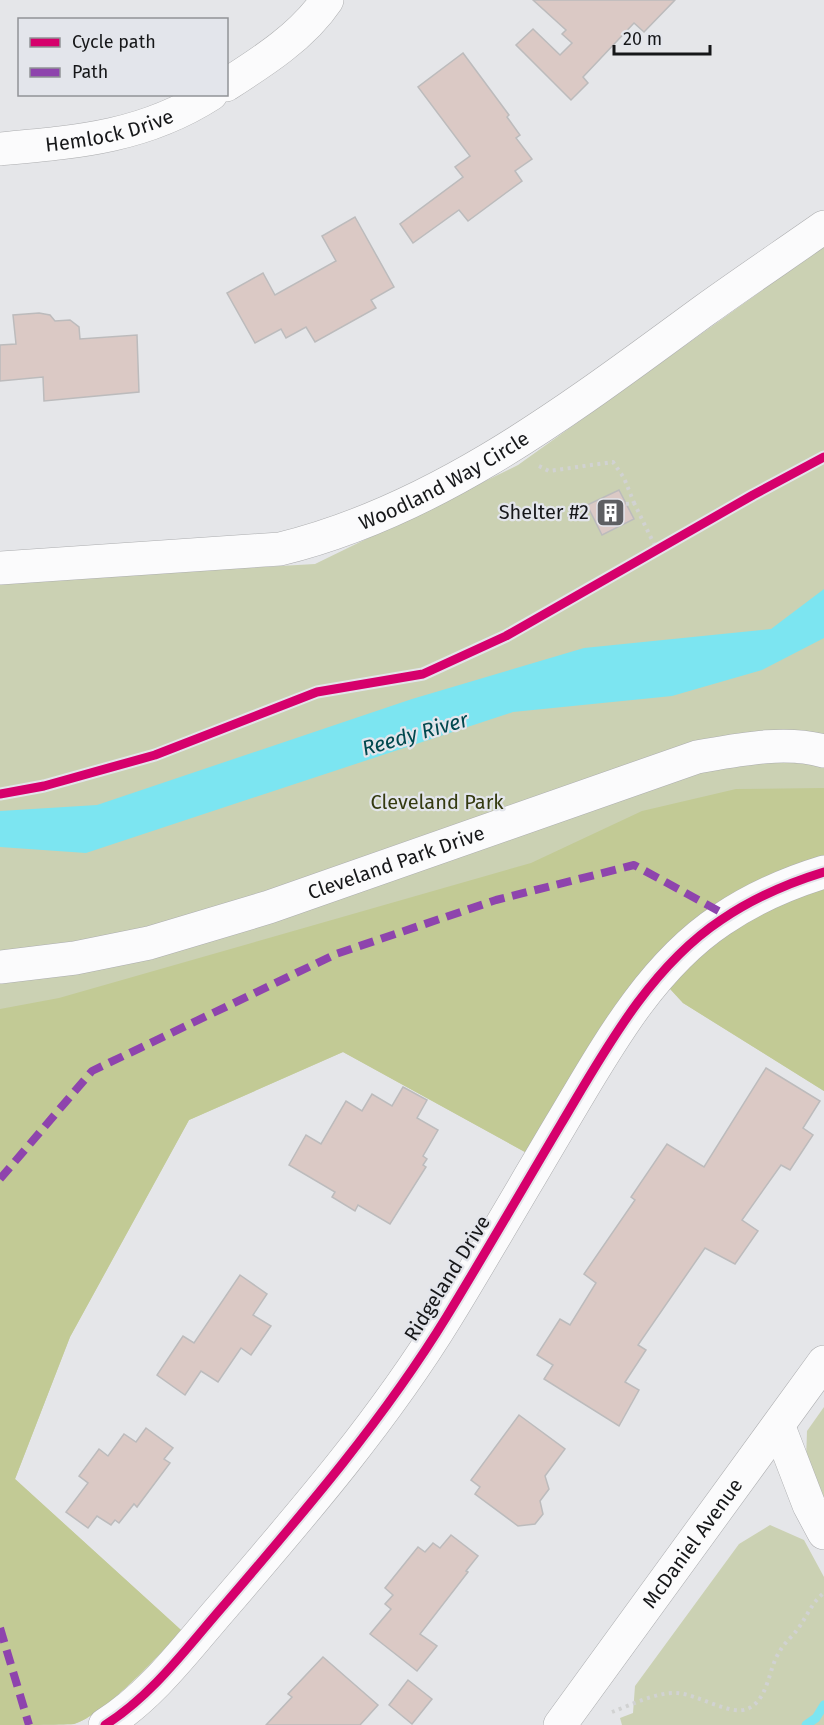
<svg xmlns="http://www.w3.org/2000/svg" width="824" height="1725" font-family="'Fira Sans',sans-serif">
<style>
.green{fill:#cbd1b3}
.forest{fill:#c2ca95}
.water{fill:#7ce5f1}
.lines{fill:none;stroke-linecap:round;stroke-linejoin:round}
.stream{stroke:#7ce5f1;stroke-width:9}
.building{fill:#dbc9c5;stroke:#bcbbbc;stroke-width:1.5}
.minor-casing{stroke:#acadaf;stroke-width:34}
.path{stroke:#d1d2d2;stroke-width:4;stroke-dasharray:3 4.5;stroke-linecap:butt}
.minor{stroke:#fbfbfc;stroke-width:33}
.quiet{stroke:#8e44ad;stroke-width:8;stroke-dasharray:15 8;stroke-linecap:butt}
.cycleway-casing{stroke:#e3e5eb;stroke-width:13}
.cycleway{stroke:#d6006c;stroke-width:9}
.labels{text-anchor:middle;dominant-baseline:central;stroke-width:4.5;stroke-linejoin:round;paint-order:stroke}
.street-label{font-size:20px;fill:#161719;stroke:#e3e5eb}
.poi-label{font-size:20px;fill:#161719;stroke:#e3e5eb;text-anchor:end}
.park-label{font-size:20px;fill:#343a10;stroke:#e3e5eb}
.water-label{font-size:21px;font-style:italic;fill:#01484e;stroke:#e3e5eb}
</style>
<rect width="100%" height="100%" fill="#e5e6e9"/>
<g class="green">
<path d="M 824,246 L 824,1091 L 683,1003 L 649,966 L 534,1157 L 343,1052 L 189,1120 L 70,1337 L 15,1479 L 181,1630 C 160,1655 104,1715 74,1724 C 59,1725 18,1725 0,1725 L 0,582 L 315,564 L 518,465 Z"/>
<path d="M 824,1407 L 824,1502 L 806,1461 L 807,1431 Z"/>
<path d="M 770,1525 L 804,1540 L 824,1577 L 824,1725 L 622,1725 L 620,1718 L 633,1713 L 635,1686 L 739,1544 Z"/>
</g>
<path class="forest" d="M 824,788 L 824,1091 L 683,1003 L 649,966 L 534,1157 L 343,1052 L 189,1120 L 70,1337 L 15,1479 L 181,1630 C 160,1655 104,1715 74,1724 C 59,1725 18,1725 0,1725 L 0,1009 L 59,998 L 531,863 L 642,811 L 736,789 Z"/>
<path class="water" d="M 824,589 L 824,638 L 762,670 L 672,696 L 513,712 L 86,853 L 0,847 L 0,811 L 97,805 L 412,699 L 584,648 L 771,629 Z"/>
<g class="lines">
<path class="stream" d="M 806,1725 L 816,1718 L 824,1705"/>
</g>
<g class="building">
<path d="M 533,0 L 675,0 L 644,32 L 634,23 L 583,77 L 588,83 L 571,100 L 516,45 L 533,29 L 560,55 L 572,43 L 562,34 L 566,30 Z"/>
<path d="M 463,53 L 509,115 L 507,117 L 520,135 L 516,138 L 532,159 L 515,171 L 522,181 L 468,221 L 459,210 L 413,243 L 400,224 L 463,177 L 455,167 L 470,156 L 418,87 Z"/>
<path d="M 355,217 L 394,287 L 371,300 L 376,308 L 315,342 L 306,327 L 286,338 L 281,329 L 255,343 L 227,293 L 263,273 L 275,295 L 336,261 L 322,236 Z"/>
<path d="M 39,313 L 50,315 L 55,321 L 70,320 L 79,327 L 80,339 L 137,335 L 139,392 L 44,401 L 43,377 L 0,381 L 0,345 L 16,344 L 13,315 Z"/>
<path d="M 619,490 L 634,519 L 602,535 L 587,505 Z"/>
<path d="M 766,1068 L 820,1101 L 803,1128 L 813,1135 L 790,1170 L 781,1165 L 742,1220 L 758,1231 L 735,1264 L 705,1248 L 638,1345 L 646,1350 L 625,1382 L 639,1390 L 619,1426 L 544,1379 L 553,1365 L 537,1355 L 560,1319 L 570,1325 L 596,1283 L 584,1274 L 635,1200 L 631,1197 L 667,1144 L 704,1167 Z"/>
<path d="M 403,1087 L 427,1100 L 417,1118 L 438,1130 L 423,1156 L 427,1159 L 423,1165 L 426,1167 L 390,1224 L 358,1205 L 355,1211 L 332,1197 L 335,1192 L 289,1165 L 306,1135 L 321,1144 L 346,1101 L 362,1111 L 372,1094 L 392,1106 Z"/>
<path d="M 240,1275 L 267,1294 L 253,1315 L 271,1326 L 251,1355 L 241,1348 L 218,1382 L 201,1371 L 185,1395 L 157,1375 L 183,1336 L 194,1343 Z"/>
<path d="M 519,1415 L 565,1449 L 545,1476 L 549,1489 L 540,1501 L 543,1514 L 535,1524 L 518,1526 L 475,1494 L 480,1487 L 471,1480 Z"/>
<path d="M 146,1428 L 173,1448 L 164,1459 L 170,1463 L 137,1507 L 134,1504 L 119,1523 L 115,1520 L 111,1525 L 97,1516 L 88,1528 L 66,1512 L 88,1483 L 79,1476 L 99,1449 L 108,1456 L 124,1434 L 136,1442 Z"/>
<path d="M 451,1535 L 478,1556 L 466,1571 L 468,1572 L 420,1634 L 437,1646 L 417,1671 L 370,1634 L 391,1609 L 385,1604 L 393,1595 L 385,1588 L 418,1547 L 425,1552 L 433,1543 L 440,1548 Z"/>
<path d="M 323,1657 L 378,1705 L 360,1725 L 266,1725 L 292,1697 L 288,1694 Z"/>
<path d="M 408,1680 L 432,1699 L 412,1724 L 389,1705 Z"/>
</g>
<g class="lines">
<defs>
<g id="minor">
<path d="M 226,85 C 262,62 303,36 327,0"/>
<path id="s1" d="M 0,149 C 77,142 144,137 211,94"/>
<path id="s2" d="M 0,568 L 280,549 C 440,510 575,405 705,310 C 744,282 784,255 824,227"/>
<path id="s3" d="M 0,967 L 75,958 L 149,943 L 269,907 L 697,757 C 737,750 784,740 824,751"/>
<path d="M 779,1427 L 809,1505 L 824,1533"/>
<path d="M 105,1725 C 153,1695 188,1646 225,1604 C 304,1512 384,1419 447,1316 C 486,1252 523,1188 561,1124 C 604,1052 649,968 721,920 C 752,899 788,883 824,872"/>
<path id="s4" d="M 560,1725 L 824,1362"/>
</g>
</defs>
<use href="#minor" class="minor-casing"/>
<g class="path">
<path d="M 539,466 L 549,471 L 613,462 L 624,478 L 634,503"/>
<path d="M 626,504 L 634,503 L 657,550"/>
<path d="M 612,1712 C 631,1705 656,1692 677,1693 C 697,1694 731,1716 747,1709 C 769,1700 768,1668 780,1651 C 784,1643 792,1637 797,1630 C 807,1617 811,1603 824,1593"/>
</g>
<use href="#minor" class="minor"/>
<g class="quiet">
<path d="M 0,1179 L 92,1071 L 336,954 L 496,900 L 634,865 L 728,916"/>
<path d="M 0,1628 L 29,1725"/>
</g>
<defs>
<g id="cycleway">
<path d="M 0,794 L 44,786 L 155,755 L 317,692 L 423,674 L 506,636 L 753,495 L 824,457"/>
<path d="M 105,1725 C 153,1695 188,1646 225,1604 C 304,1512 384,1419 447,1316 C 486,1252 523,1188 561,1124 C 604,1052 649,968 721,920 C 752,899 788,883 824,872"/>
</g>
</defs>
<use href="#cycleway" class="cycleway-casing"/>
<use href="#cycleway" class="cycleway"/>
</g>
<defs>
<symbol id="building-square" viewBox="-11 -11 22 22"><rect x="-9" y="-9" width="18" height="18" rx="4" fill="#5e5f62" stroke="#e3e5eb"/><path d="M-4-6H4V6H1V3H-1V6H-4ZM-2.5-4.3h1.7v1.8h-1.7ZM.8-4.3h1.7v1.8H.8ZM-2.5-1h1.7V.8h-1.7ZM.8-1h1.7V.8H.8Z" fill="#fff"/></symbol>
</defs>
<g fill-rule="evenodd">
<use href="#building-square" x="594" y="496" width="33" height="33"/>
</g>
<g class="labels">
<g class="street-label">
<text stroke="none"><textPath href="#s1" startOffset="111">Hemlock Drive</textPath></text>
<text stroke="none"><textPath href="#s2" startOffset="459">Woodland Way Circle</textPath></text>
<text stroke="none"><textPath href="#s3" startOffset="411">Cleveland Park Drive</textPath></text>
<text transform="translate(447 1278) rotate(-58)">Ridgeland Drive</text>
<text stroke="none"><textPath href="#s4" startOffset="225">McDaniel Avenue</textPath></text>
</g>
<g class="poi-label">
<text x="589" y="512">Shelter #2</text>
</g>
<g class="park-label">
<text x="437" y="802">Cleveland Park</text>
</g>
<g class="water-label">
<text transform="translate(415 734) rotate(-16)">Reedy River</text>
</g>
</g>
<rect x="18" y="18" width="210" height="78" fill="#e3e5eb" stroke="#919397" stroke-width="1.5"/>
<rect x="30" y="38" width="30" height="9" fill="#d6006c" stroke="#919397" stroke-width="1.5"/>
<text x="72" y="48" font-size="18" fill="#161719">Cycle path</text>
<rect x="30" y="68" width="30" height="9" fill="#8e44ad" stroke="#919397" stroke-width="1.5"/>
<text x="72" y="78" font-size="18" fill="#161719">Path</text>
<path d="M614 45v9h96v-9" fill="none" stroke="#161719" stroke-width="3"/>
<text x="623" y="45" font-size="18" fill="#161719" stroke="#e3e5eb" stroke-width="4.5" paint-order="stroke">20 m</text>
</svg>
